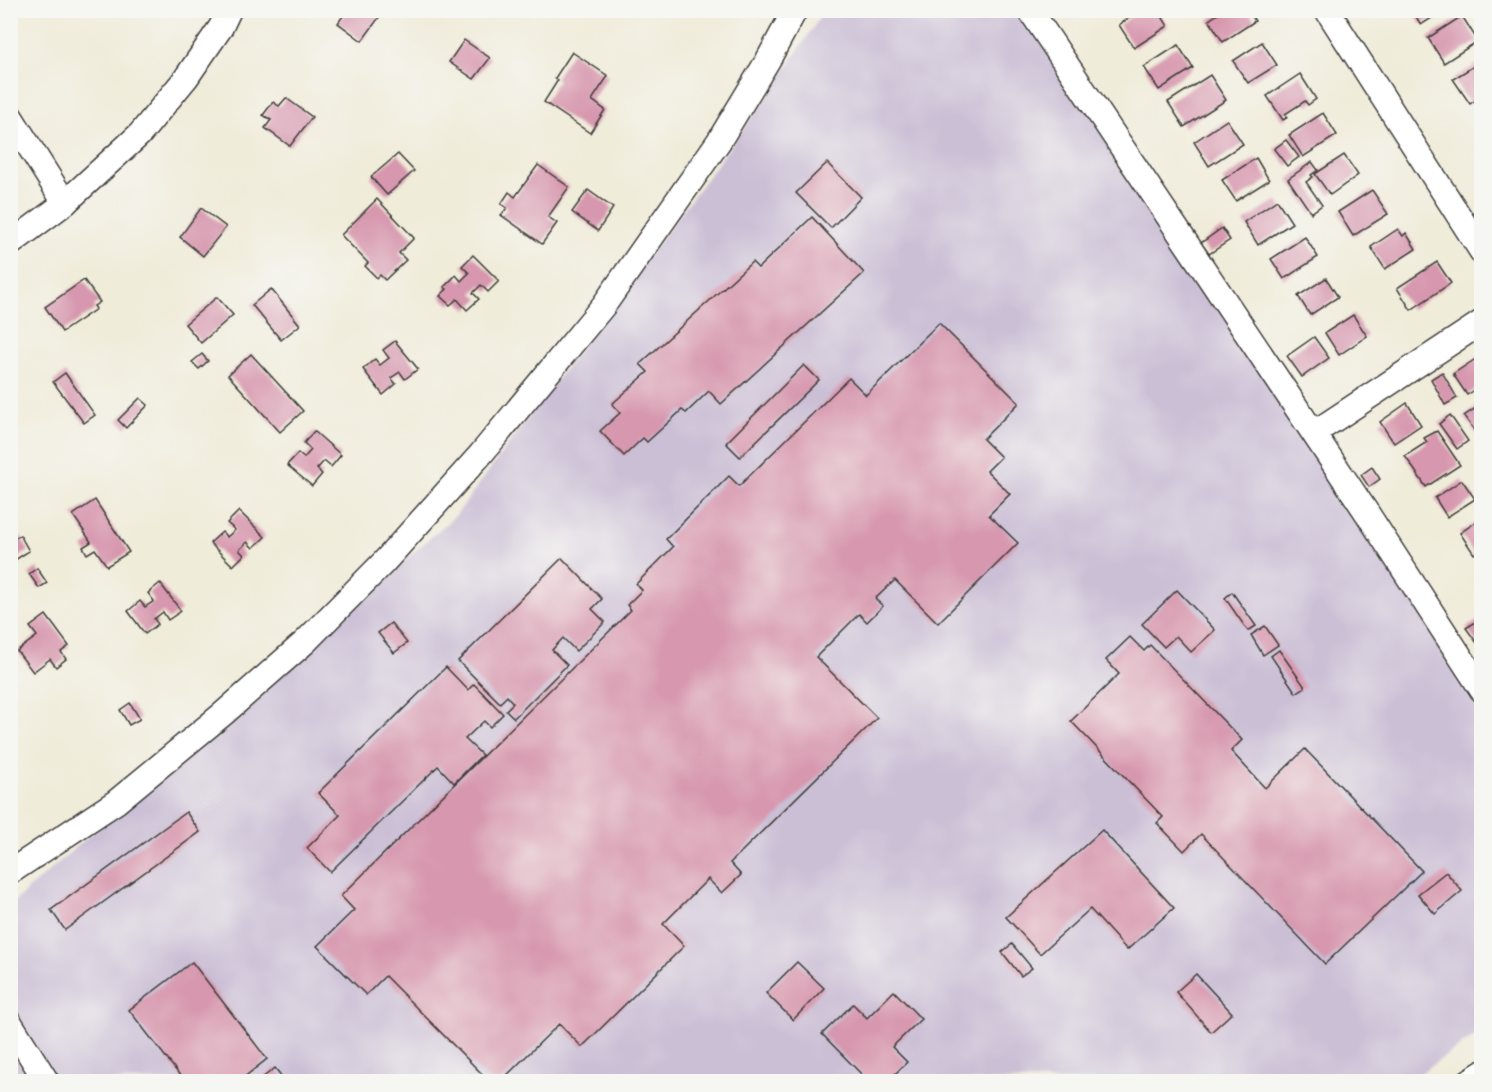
<svg xmlns="http://www.w3.org/2000/svg" width="1492" height="1092" font-family="Caveat,sans-serif">
<style>
.industrial{fill:#cbbfd5}
.building{fill:#d797ae}
.lines{fill:none;stroke-linecap:round;stroke-linejoin:round}
.street-casing{stroke:#3c3b38;stroke-width:27}
.street{stroke:#fff;stroke-width:24}
</style>
<rect width="100%" height="100%" fill="#f6f6f2"/>
<filter id="ink" filterUnits="userSpaceOnUse"><feTurbulence type="fractalNoise" baseFrequency=".0167" numOctaves="2"/><feDisplacementMap in="SourceGraphic" scale="12" xChannelSelector="R" yChannelSelector="G"/><feConvolveMatrix kernelMatrix="1 2 1 2 8 2 1 2 1" color-interpolation-filters="sRGB"/></filter>
<filter id="wash" filterUnits="userSpaceOnUse"><feTurbulence type="fractalNoise" baseFrequency=".008" numOctaves="4" result="noise"/><feDisplacementMap in="SourceGraphic" scale="24" xChannelSelector="R" yChannelSelector="G"/><feGaussianBlur stdDeviation="1.35" result="paint"/><feColorMatrix in="noise" values="0 0 0 0 0 0 0 0 0 0 0 0 0 0 0 0 0 1.4 0 .05"/><feComposite in="paint" operator="in"/></filter>
<g filter="url(#wash)">
<rect width="100%" height="100%" fill="#f0ecda"/>
<path class="industrial" d="M 824,11 L 1022,11 L 1481,695 L 1481,1032 L 1409,1081 L 11,1081 L 10,905 L 456,515 L 767,97 Z"/>
<g id="blocks">
<g class="building">
<path d="M 347,10 L 382,10 L 383,12 L 362,41 L 338,23 Z"/>
<path d="M 1141,10 L 1158,10 L 1168,26 L 1134,48 L 1119,25 Z"/>
<path d="M 1224,10 L 1248,10 L 1255,21 L 1223,42 L 1209,20 Z"/>
<path d="M 1412,10 L 1444,10 L 1421,25 Z"/>
<path d="M 1462,16 L 1478,41 L 1444,63 L 1428,38 Z"/>
<path d="M 464,40 L 490,58 L 474,79 L 449,62 Z"/>
<path d="M 1262,42 L 1277,65 L 1248,83 L 1233,61 Z"/>
<path d="M 1178,45 L 1193,68 L 1159,90 L 1144,67 Z"/>
<path d="M 572,52 L 608,76 L 592,100 L 605,110 L 590,133 L 544,102 L 558,80 L 555,78 Z"/>
<path d="M 1482,61 L 1482,96 L 1470,104 L 1453,79 Z"/>
<path d="M 1300,74 L 1316,99 L 1308,105 L 1305,101 L 1285,114 L 1288,117 L 1283,120 L 1267,96 Z"/>
<path d="M 1210,75 L 1226,100 L 1184,127 L 1168,102 Z"/>
<path d="M 286,98 L 312,117 L 290,146 L 265,128 L 271,120 L 263,115 L 273,102 L 279,106 Z"/>
<path d="M 1323,113 L 1337,135 L 1303,157 L 1289,135 Z"/>
<path d="M 1227,120 L 1243,144 L 1209,166 L 1194,142 Z"/>
<path d="M 1286,140 L 1299,157 L 1287,166 L 1274,149 Z"/>
<path d="M 398,154 L 414,171 L 387,195 L 371,177 Z"/>
<path d="M 1344,155 L 1358,175 L 1330,195 L 1315,174 Z"/>
<path d="M 1256,158 L 1269,180 L 1236,201 L 1222,180 Z"/>
<path d="M 1312,162 L 1318,170 L 1311,175 L 1313,177 L 1306,182 L 1322,205 L 1311,213 L 1288,179 Z"/>
<path d="M 827,163 L 861,197 L 831,228 L 796,193 Z"/>
<path d="M 538,165 L 569,187 L 548,217 L 557,223 L 542,244 L 501,215 L 507,208 L 501,204 L 509,192 L 515,197 Z"/>
<path d="M 588,190 L 613,208 L 598,231 L 572,212 Z"/>
<path d="M 1372,190 L 1388,214 L 1353,236 L 1338,212 Z"/>
<path d="M 377,199 L 414,238 L 399,253 L 406,260 L 385,280 L 380,275 L 377,278 L 365,266 L 368,263 L 341,235 Z"/>
<path d="M 1277,200 L 1292,223 L 1258,245 L 1244,222 Z"/>
<path d="M 201,208 L 226,227 L 203,256 L 180,237 Z"/>
<path d="M 812,217 L 864,273 L 721,404 L 709,391 L 686,413 L 682,410 L 647,442 L 643,438 L 624,456 L 600,431 L 620,413 L 612,404 L 648,372 L 640,364 L 752,262 L 758,268 Z"/>
<path d="M 1222,228 L 1230,240 L 1209,254 L 1201,243 Z"/>
<path d="M 1398,229 L 1403,236 L 1406,233 L 1416,249 L 1385,269 L 1371,247 Z"/>
<path d="M 1305,237 L 1318,257 L 1284,279 L 1271,259 Z"/>
<path d="M 473,255 L 499,281 L 488,292 L 481,285 L 473,293 L 479,299 L 467,310 L 457,299 L 450,305 L 440,296 L 447,289 L 444,287 L 456,275 L 461,281 L 469,273 L 462,266 Z"/>
<path d="M 1437,262 L 1451,283 L 1411,310 L 1397,288 Z"/>
<path d="M 1326,278 L 1338,297 L 1310,315 L 1298,296 Z"/>
<path d="M 84,280 L 100,302 L 94,306 L 96,309 L 62,332 L 45,307 Z"/>
<path d="M 271,289 L 300,325 L 281,340 L 252,305 Z"/>
<path d="M 217,297 L 233,315 L 201,343 L 185,324 Z"/>
<path d="M 1353,315 L 1367,336 L 1339,355 L 1325,333 Z"/>
<path d="M 939,323 L 1019,403 L 983,439 L 1001,457 L 987,471 L 1010,494 L 989,515 L 1018,543 L 938,623 L 895,580 L 875,599 L 883,606 L 867,622 L 859,614 L 816,657 L 877,718 L 730,863 L 741,875 L 722,893 L 708,879 L 663,924 L 684,946 L 582,1047 L 559,1024 L 500,1082 L 490,1082 L 385,976 L 366,995 L 317,946 L 354,910 L 341,896 L 631,610 L 627,605 L 642,590 L 636,584 L 673,547 L 666,539 L 729,476 L 739,486 L 849,378 L 866,395 Z"/>
<path d="M 1314,337 L 1329,358 L 1302,377 L 1287,356 Z"/>
<path d="M 395,341 L 418,369 L 405,379 L 400,372 L 391,378 L 396,384 L 383,395 L 363,369 L 375,359 L 380,365 L 389,358 L 383,350 Z"/>
<path d="M 202,354 L 208,361 L 199,369 L 192,362 Z"/>
<path d="M 251,354 L 303,411 L 280,432 L 228,375 Z"/>
<path d="M 1480,356 L 1482,357 L 1482,385 L 1467,395 L 1453,374 Z"/>
<path d="M 804,365 L 819,380 L 740,457 L 726,443 Z"/>
<path d="M 1442,372 L 1457,398 L 1445,405 L 1431,379 Z"/>
<path d="M 65,373 L 95,415 L 84,423 L 53,382 Z"/>
<path d="M 140,398 L 148,405 L 126,428 L 118,420 Z"/>
<path d="M 1407,403 L 1421,425 L 1394,443 L 1380,422 Z"/>
<path d="M 1482,404 L 1482,435 L 1479,437 L 1464,416 Z"/>
<path d="M 1450,415 L 1468,441 L 1457,449 L 1439,424 Z"/>
<path d="M 314,431 L 341,455 L 331,467 L 324,461 L 317,469 L 322,474 L 312,486 L 287,465 L 298,453 L 304,458 L 311,450 L 304,443 Z"/>
<path d="M 1437,431 L 1460,465 L 1426,487 L 1405,456 L 1427,442 L 1424,438 Z"/>
<path d="M 1372,467 L 1380,479 L 1369,487 L 1361,475 Z"/>
<path d="M 1462,480 L 1475,499 L 1447,517 L 1435,498 Z"/>
<path d="M 95,500 L 129,552 L 107,566 L 95,549 L 87,554 L 83,547 L 91,542 L 73,515 Z"/>
<path d="M 239,511 L 265,537 L 253,548 L 247,542 L 239,550 L 244,555 L 233,566 L 210,543 L 222,532 L 227,537 L 235,530 L 227,523 Z"/>
<path d="M 1482,518 L 1482,549 L 1474,554 L 1460,533 Z"/>
<path d="M 20,535 L 29,551 L 15,560 L 10,552 L 10,541 Z"/>
<path d="M 562,558 L 602,599 L 592,609 L 605,622 L 576,651 L 563,638 L 552,650 L 567,665 L 514,718 L 506,710 L 513,703 L 507,696 L 500,703 L 458,661 Z"/>
<path d="M 37,568 L 47,583 L 39,588 L 29,574 Z"/>
<path d="M 160,583 L 181,611 L 168,620 L 163,612 L 154,619 L 158,624 L 145,634 L 128,611 L 140,601 L 145,607 L 154,601 L 148,593 Z"/>
<path d="M 1177,590 L 1215,630 L 1191,652 L 1176,636 L 1164,647 L 1142,624 Z"/>
<path d="M 1232,592 L 1256,626 L 1248,631 L 1225,598 Z"/>
<path d="M 46,615 L 69,646 L 61,652 L 66,659 L 56,667 L 50,659 L 33,672 L 17,651 L 37,636 L 30,627 Z"/>
<path d="M 1482,618 L 1482,650 L 1466,628 Z"/>
<path d="M 391,623 L 407,643 L 394,653 L 378,633 Z"/>
<path d="M 1265,626 L 1278,645 L 1263,655 L 1251,635 Z"/>
<path d="M 1130,637 L 1144,651 L 1150,645 L 1242,740 L 1231,751 L 1265,788 L 1305,749 L 1422,871 L 1325,964 L 1201,834 L 1184,851 L 1157,823 L 1163,817 L 1071,721 L 1119,674 L 1106,660 Z"/>
<path d="M 1279,650 L 1305,687 L 1296,693 L 1271,656 Z"/>
<path d="M 446,667 L 468,690 L 474,684 L 503,714 L 490,727 L 484,721 L 465,739 L 482,755 L 454,783 L 438,766 L 330,872 L 307,848 L 340,815 L 318,793 Z"/>
<path d="M 130,703 L 140,719 L 129,725 L 120,710 Z"/>
<path d="M 186,812 L 200,832 L 65,930 L 51,910 Z"/>
<path d="M 1102,830 L 1174,908 L 1127,950 L 1090,909 L 1040,954 L 1006,917 Z"/>
<path d="M 1446,872 L 1462,891 L 1435,914 L 1418,894 Z"/>
<path d="M 1012,944 L 1032,968 L 1021,976 L 1002,952 Z"/>
<path d="M 192,962 L 267,1059 L 238,1082 L 185,1082 L 129,1010 Z"/>
<path d="M 797,962 L 824,988 L 793,1020 L 766,993 Z"/>
<path d="M 1196,974 L 1232,1013 L 1211,1032 L 1176,992 Z"/>
<path d="M 894,991 L 921,1019 L 892,1047 L 907,1062 L 887,1082 L 869,1082 L 822,1034 L 853,1004 L 867,1018 Z"/>
<path d="M 275,1068 L 286,1082 L 257,1082 Z"/>
</g>
</g>
</g>
<g filter="url(#ink)">
<use href="#blocks" fill-opacity="0" stroke="#3c3b38" stroke-width="1.5"/>
<g class="lines">
<defs>
<g id="street">
<path d="M 1030,10 L 1367,513 L 1482,690"/>
<path d="M 1327,10 L 1482,252"/>
<path d="M 10,116 L 65,203"/>
<path d="M 10,244 L 65,203 L 140,134 L 186,78 L 221,27 L 229,10"/>
<path d="M 1314,433 L 1482,322"/>
<path d="M 10,872 L 116,802 L 224,713 L 305,642 L 384,562 L 481,454 L 604,305 L 719,141 L 768,60 L 795,10"/>
<path d="M 10,1023 L 47,1082"/>
<path d="M 1468,1082 L 1482,1073"/>
</g>
</defs>
<use href="#street" class="street-casing"/>
<use href="#street" class="street"/>
</g>
</g>
<rect width="1492" height="1092" fill="none" stroke="#f6f6f2" stroke-width="36"/>
</svg>
